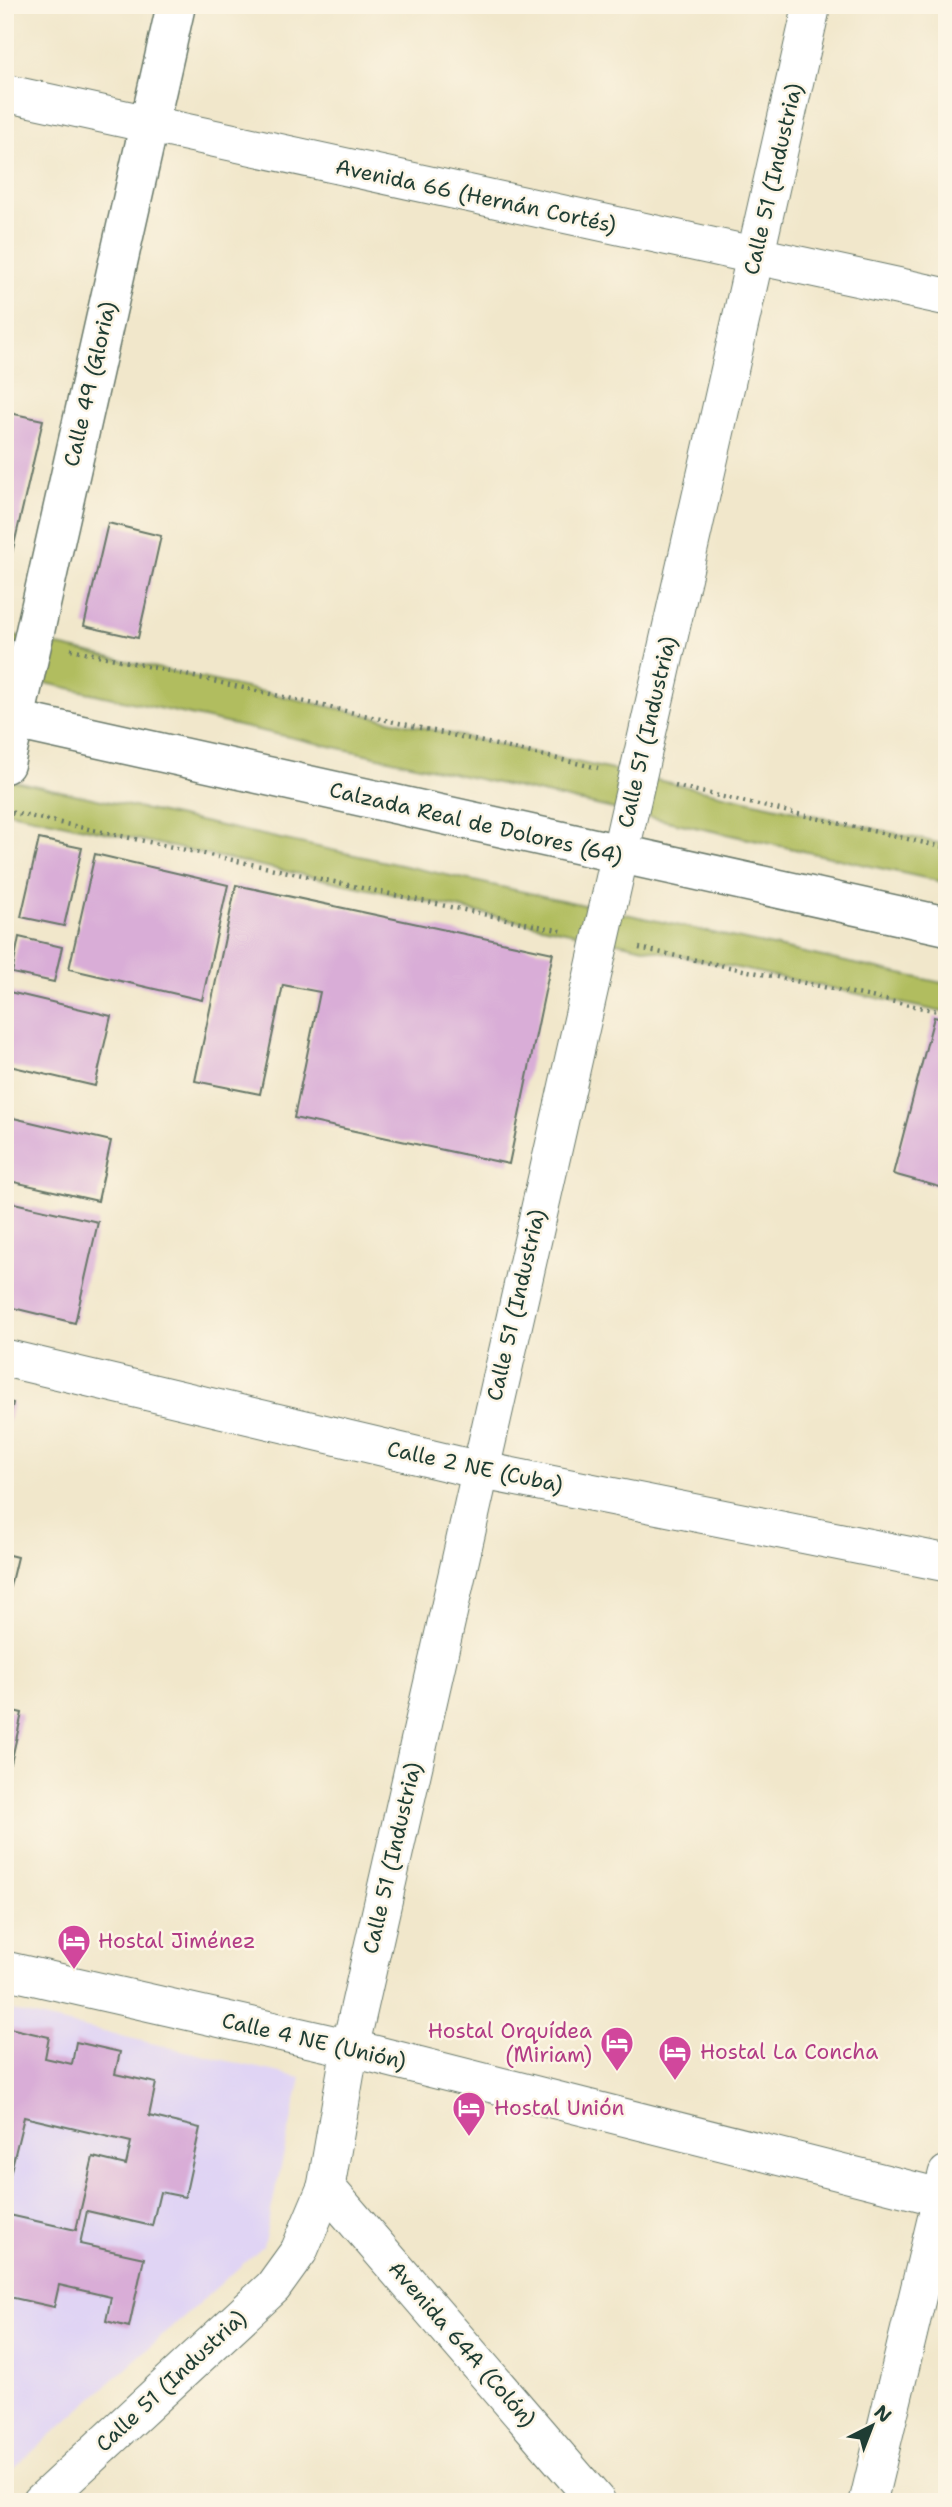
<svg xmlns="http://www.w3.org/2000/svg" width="952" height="2507" font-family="'Shantell Sans',sans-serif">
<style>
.built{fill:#e0d4f4}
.green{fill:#b1bd5e;stroke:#687d49;stroke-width:2}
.building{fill:#d9add7}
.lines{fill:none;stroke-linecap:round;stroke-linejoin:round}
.street-casing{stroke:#687869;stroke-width:39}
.secondary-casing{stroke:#687869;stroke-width:41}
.primary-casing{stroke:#687869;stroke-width:41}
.path{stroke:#687869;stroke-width:4.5;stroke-dasharray:2 5;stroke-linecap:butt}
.street{stroke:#fff;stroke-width:37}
.secondary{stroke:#fff;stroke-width:38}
.primary{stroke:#fff;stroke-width:38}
.labels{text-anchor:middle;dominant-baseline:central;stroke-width:5;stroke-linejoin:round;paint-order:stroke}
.street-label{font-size:21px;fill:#1f3d34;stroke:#fcf5e5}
.hotel-label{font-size:21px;fill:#b23c85;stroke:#fcf5e5;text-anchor:start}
</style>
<rect width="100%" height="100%" fill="#fcf5e5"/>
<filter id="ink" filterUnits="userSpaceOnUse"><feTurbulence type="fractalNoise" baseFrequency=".0143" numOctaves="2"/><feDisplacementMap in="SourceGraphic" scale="14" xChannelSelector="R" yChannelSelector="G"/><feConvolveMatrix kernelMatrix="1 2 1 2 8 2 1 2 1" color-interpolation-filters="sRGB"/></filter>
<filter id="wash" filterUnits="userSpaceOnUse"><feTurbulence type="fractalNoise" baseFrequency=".00686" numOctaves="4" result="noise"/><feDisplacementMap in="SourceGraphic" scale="28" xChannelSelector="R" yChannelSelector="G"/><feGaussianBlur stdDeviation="1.57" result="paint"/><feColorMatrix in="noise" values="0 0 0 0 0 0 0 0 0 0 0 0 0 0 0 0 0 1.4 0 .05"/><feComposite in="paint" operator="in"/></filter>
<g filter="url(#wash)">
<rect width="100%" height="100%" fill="#f1e7cb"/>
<path class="built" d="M 5,2009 L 301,2078 L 263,2246 L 5,2476 Z"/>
<g class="green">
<path d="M 5,634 L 947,845 L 947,883 L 5,674 Z"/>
<path d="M 5,779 L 947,984 L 947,1013 L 5,811 Z"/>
</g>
<g id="blocks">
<g class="building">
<path d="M 5,412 L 43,420 L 6,579 L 5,579 Z"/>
<path d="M 108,523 L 161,536 L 138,638 L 84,626 Z"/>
<path d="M 39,839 L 82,848 L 64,926 L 21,917 Z"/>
<path d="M 95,854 L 228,885 L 202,1000 L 69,969 Z"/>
<path d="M 236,885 L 553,953 L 509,1164 L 294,1118 L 320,992 L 283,985 L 260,1094 L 195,1081 Z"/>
<path d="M 19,937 L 62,947 L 54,982 L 12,973 Z"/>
<path d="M 5,991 L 111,1016 L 95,1086 L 5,1065 Z"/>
<path d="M 934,1017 L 947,1020 L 947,1189 L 893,1174 Z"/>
<path d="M 5,1116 L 111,1141 L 98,1201 L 5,1180 Z"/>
<path d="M 5,1201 L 98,1222 L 75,1323 L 5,1306 Z"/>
<path d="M 5,1401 L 13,1403 L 6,1434 L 5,1434 Z"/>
<path d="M 5,1554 L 17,1557 L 6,1603 L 5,1603 Z"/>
<path d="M 5,1709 L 22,1713 L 11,1763 L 5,1762 Z"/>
<path d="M 5,2027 L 49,2037 L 45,2058 L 72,2064 L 76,2042 L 120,2052 L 115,2074 L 156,2083 L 149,2116 L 200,2128 L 185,2197 L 160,2192 L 152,2226 L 87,2211 L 80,2244 L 144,2258 L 129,2327 L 106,2321 L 111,2297 L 59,2285 L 54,2307 L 5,2296 L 5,2214 L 76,2230 L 93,2157 L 126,2165 L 131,2142 L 24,2117 L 5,2195 Z"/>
</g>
</g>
</g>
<g filter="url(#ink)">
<use href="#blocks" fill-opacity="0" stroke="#687869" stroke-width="2"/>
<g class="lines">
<defs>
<g id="street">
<path d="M 5,93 L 947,297"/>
<path d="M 5,1358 L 479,1470 L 947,1563"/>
<path d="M 5,1970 L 350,2048 L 947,2199"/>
<path d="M 326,2187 L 597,2502"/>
<path d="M 41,2502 L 273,2287 L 299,2251 L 326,2187 L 350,2048 L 812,5"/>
<path d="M 868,2502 L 947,2174"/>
</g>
<path id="secondary" d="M 15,720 L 176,5"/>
<g id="primary">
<path d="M 5,718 L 947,926"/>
<path d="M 5,764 L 15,720"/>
</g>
</defs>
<use href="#street" class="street-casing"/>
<use href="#secondary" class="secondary-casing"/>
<use href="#primary" class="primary-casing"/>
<g class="path">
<path d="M 71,649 L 598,768"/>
<path d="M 675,786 L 947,848"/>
<path d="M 5,811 L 562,931"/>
<path d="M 639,948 L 947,1013"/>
</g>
<use href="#street" class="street"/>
<use href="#secondary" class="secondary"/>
<use href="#primary" class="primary"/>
</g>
</g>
<defs>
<symbol id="hotel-pin" viewBox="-11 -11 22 30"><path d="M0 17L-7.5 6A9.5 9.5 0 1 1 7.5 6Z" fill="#d1479c" stroke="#fcf5e5"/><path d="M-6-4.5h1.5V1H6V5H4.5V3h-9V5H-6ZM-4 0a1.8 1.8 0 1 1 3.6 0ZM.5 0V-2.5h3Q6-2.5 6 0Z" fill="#fff"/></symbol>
</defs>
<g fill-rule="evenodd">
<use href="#hotel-pin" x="55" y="1922" width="38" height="52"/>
<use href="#hotel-pin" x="598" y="2024" width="38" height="52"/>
<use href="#hotel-pin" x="656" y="2033" width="38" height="52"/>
<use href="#hotel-pin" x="450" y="2089" width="38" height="52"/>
</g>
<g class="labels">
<g class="street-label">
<text transform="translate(773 179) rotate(-77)">Calle 51 (Industria)</text>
<text transform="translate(476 196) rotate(12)">Avenida 66 (Hernán Cortés)</text>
<text transform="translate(90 384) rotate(-77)">Calle 49 (Gloria)</text>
<text transform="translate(647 732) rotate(-77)">Calle 51 (Industria)</text>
<text transform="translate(476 823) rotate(13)">Calzada Real de Dolores (64)</text>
<text transform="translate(516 1305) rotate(-77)">Calle 51 (Industria)</text>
<text transform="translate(475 1467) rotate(12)">Calle 2 NE (Cuba)</text>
<text transform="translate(392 1858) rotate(-77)">Calle 51 (Industria)</text>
<text transform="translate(314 2041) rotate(13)">Calle 4 NE (Unión)</text>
<text transform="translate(462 2344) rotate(49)">Avenida 64A (Colón)</text>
<text transform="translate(171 2381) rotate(-43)">Calle 51 (Industria)</text>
</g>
<g class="hotel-label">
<text x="98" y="1941">Hostal Jiménez</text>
<text x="592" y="2031" text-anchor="end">Hostal Orquídea<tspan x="592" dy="24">(Miriam)</tspan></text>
<text x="700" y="2052">Hostal La Concha</text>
<text x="494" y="2108">Hostal Unión</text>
</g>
</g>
<rect width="952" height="2507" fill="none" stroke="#fcf5e5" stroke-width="28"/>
<g transform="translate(872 2426) rotate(42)" stroke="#fcf5e5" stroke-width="5" paint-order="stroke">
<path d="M0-5L12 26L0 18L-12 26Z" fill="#1f3d34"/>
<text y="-10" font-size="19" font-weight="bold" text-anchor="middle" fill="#1f3d34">N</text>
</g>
</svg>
